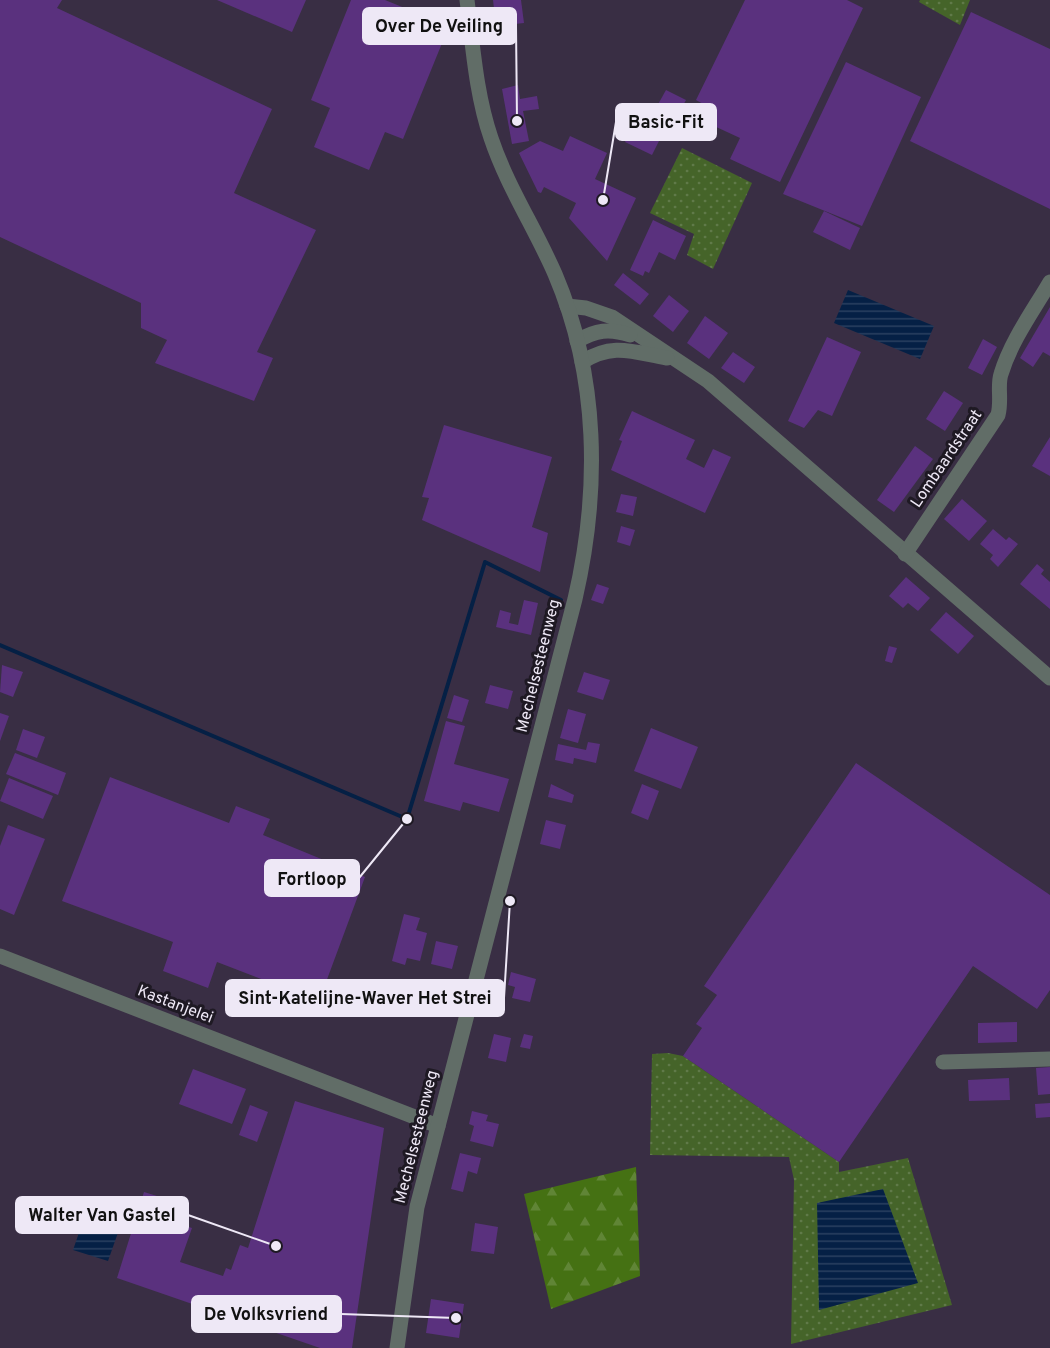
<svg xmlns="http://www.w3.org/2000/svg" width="1050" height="1348" font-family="Overpass,sans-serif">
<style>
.grass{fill:url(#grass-dots)}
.forest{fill:url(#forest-firs)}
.water{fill:url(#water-rules)}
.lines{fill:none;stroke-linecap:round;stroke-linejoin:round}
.stream{stroke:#052045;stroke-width:4}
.building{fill:#5a317e}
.minor{stroke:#616d67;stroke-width:15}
.labels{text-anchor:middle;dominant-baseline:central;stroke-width:6;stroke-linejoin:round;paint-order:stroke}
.street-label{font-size:16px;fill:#eee8f6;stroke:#1e1923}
.leader{fill:none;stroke:#eee8f6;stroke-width:2}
.callout-dot{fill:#eee8f6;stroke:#1e1923;stroke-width:2}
.callout{fill:#eee8f6;stroke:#eee8f6;stroke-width:2}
.callout-label{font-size:18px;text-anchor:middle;font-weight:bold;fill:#111}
</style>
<defs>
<pattern id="grass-dots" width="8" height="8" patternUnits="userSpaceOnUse" patternTransform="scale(1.5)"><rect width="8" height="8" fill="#456429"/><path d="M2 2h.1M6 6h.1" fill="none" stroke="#607a49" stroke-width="1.8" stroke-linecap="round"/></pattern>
<pattern id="forest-firs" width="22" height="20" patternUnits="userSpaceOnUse" patternTransform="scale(1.5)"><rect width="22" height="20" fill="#457113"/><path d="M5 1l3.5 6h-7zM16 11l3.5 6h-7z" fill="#608536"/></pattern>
<pattern id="water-rules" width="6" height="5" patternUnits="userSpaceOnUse" patternTransform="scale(1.5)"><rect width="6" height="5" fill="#052045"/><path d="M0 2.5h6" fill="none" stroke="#2a4060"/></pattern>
</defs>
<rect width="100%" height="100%" fill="#392e44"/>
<g class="grass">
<path d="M 920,0 L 970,0 L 960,25 L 919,2 Z"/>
<path d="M 682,148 L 752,183 L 713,269 L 687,255 L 694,234 L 650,213 Z"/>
<path d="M 668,1053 L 683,1056 L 839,1162 L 839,1172 L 908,1158 L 952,1305 L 791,1344 L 794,1180 L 789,1157 L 650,1155 L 652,1054 Z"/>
</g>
<path class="forest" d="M 636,1167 L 640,1276 L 551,1309 L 524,1194 Z"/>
<g class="water">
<path d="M 848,290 L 934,326 L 920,359 L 834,323 Z"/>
<path d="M 883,1189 L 918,1283 L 819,1310 L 817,1203 Z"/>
<path d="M 91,1198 L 126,1210 L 108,1261 L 73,1250 Z"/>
</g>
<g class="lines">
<path class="stream" d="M 0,645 L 407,819 L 485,562 L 561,600"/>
</g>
<g class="building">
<path d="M 0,0 L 62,0 L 57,8 L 272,109 L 234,193 L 316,230 L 257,352 L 273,358 L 254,401 L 155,363 L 167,340 L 141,328 L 141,303 L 0,237 Z"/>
<path d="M 217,0 L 306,0 L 292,32 Z"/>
<path d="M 351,0 L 385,0 L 449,26 L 403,139 L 385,132 L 369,170 L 314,147 L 330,108 L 311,100 Z"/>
<path d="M 493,0 L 521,0 L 524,23 L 496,26 Z"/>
<path d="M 745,0 L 847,0 L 863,8 L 780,182 L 730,159 L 740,138 L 699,119 L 705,105 L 696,100 Z"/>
<path d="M 971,12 L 1050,49 L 1050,209 L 910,141 Z"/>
<path d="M 846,62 L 921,97 L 862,226 L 783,194 Z"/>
<path d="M 518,85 L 520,99 L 537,96 L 539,109 L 523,111 L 529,141 L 512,144 L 502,89 Z"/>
<path d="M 666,90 L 686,100 L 676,118 L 656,108 Z"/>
<path d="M 633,126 L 660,139 L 652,155 L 625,142 Z"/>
<path d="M 570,136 L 607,153 L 595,179 L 636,198 L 607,261 L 569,218 L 576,203 L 544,187 L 541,193 L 538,192 L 519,153 L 540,141 L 563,151 Z"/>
<path d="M 824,211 L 860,228 L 850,250 L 813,232 Z"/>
<path d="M 653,220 L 686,236 L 675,260 L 659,252 L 649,273 L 645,271 L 643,276 L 630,270 Z"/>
<path d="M 623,273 L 649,294 L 640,305 L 614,285 Z"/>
<path d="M 669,295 L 689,311 L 673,332 L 653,316 Z"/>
<path d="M 1050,307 L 1050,356 L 1043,352 L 1033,367 L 1020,358 Z"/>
<path d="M 705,316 L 728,333 L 709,359 L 687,343 Z"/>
<path d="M 827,337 L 861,352 L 832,416 L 818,410 L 804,428 L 788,421 Z"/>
<path d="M 983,339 L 997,347 L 982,375 L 968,368 Z"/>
<path d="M 733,352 L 755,367 L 744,383 L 721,368 Z"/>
<path d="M 944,391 L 963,403 L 945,431 L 926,419 Z"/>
<path d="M 632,411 L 695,440 L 686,459 L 704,468 L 713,449 L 731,457 L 705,513 L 611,470 L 622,441 L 619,440 Z"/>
<path d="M 444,425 L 552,457 L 532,527 L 548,533 L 540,572 L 422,520 L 429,498 L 422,497 Z"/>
<path d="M 1050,437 L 1050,476 L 1032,466 Z"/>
<path d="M 915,446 L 933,459 L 894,512 L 877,500 Z"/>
<path d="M 621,494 L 637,497 L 633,516 L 616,512 Z"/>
<path d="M 962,499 L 987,521 L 969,541 L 944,519 Z"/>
<path d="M 621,526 L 635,530 L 630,546 L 617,542 Z"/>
<path d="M 993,529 L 1006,540 L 1009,537 L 1018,544 L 998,567 L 990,559 L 993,555 L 980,544 Z"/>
<path d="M 1037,564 L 1044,570 L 1041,574 L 1050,582 L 1050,609 L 1020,584 Z"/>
<path d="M 906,577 L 930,598 L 918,611 L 908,603 L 903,608 L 889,596 Z"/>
<path d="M 597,584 L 609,588 L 603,604 L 591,600 Z"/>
<path d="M 524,600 L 538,603 L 531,635 L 496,627 L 500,610 L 511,613 L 509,623 L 518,625 Z"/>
<path d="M 946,612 L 974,636 L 958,654 L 930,630 Z"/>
<path d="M 889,646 L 897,648 L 892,663 L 885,661 Z"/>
<path d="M 2,665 L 23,672 L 13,697 L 0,692 Z"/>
<path d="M 584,672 L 610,680 L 603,700 L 577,692 Z"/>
<path d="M 490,685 L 513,691 L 508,709 L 485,703 Z"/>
<path d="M 454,695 L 469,700 L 462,722 L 447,718 Z"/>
<path d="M 568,709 L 586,714 L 578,743 L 560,738 Z"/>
<path d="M 0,713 L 9,716 L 0,741 Z"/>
<path d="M 446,721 L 465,726 L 454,764 L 509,779 L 499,812 L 463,802 L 460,811 L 424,801 Z"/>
<path d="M 651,728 L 698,747 L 681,789 L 634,771 Z"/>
<path d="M 23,729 L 45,737 L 37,758 L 16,750 Z"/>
<path d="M 588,742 L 600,744 L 596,763 L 574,758 L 573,764 L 555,760 L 558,744 L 586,750 Z"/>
<path d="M 15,753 L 66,773 L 58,795 L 6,774 Z"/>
<path d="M 856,763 L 1050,895 L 1050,990 L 1037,1009 L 973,966 L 839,1162 L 683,1056 L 702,1028 L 696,1024 L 717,995 L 704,986 Z"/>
<path d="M 110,777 L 229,823 L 236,806 L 270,819 L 263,835 L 365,877 L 319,1001 L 217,962 L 208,988 L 163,971 L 173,942 L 62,901 Z"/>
<path d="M 9,778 L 53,796 L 43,819 L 0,801 Z"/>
<path d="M 551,784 L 574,795 L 572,803 L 548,797 Z"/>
<path d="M 642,784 L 659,791 L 648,820 L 631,813 Z"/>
<path d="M 546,820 L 566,825 L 560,849 L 540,844 Z"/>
<path d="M 8,825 L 45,839 L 14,915 L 0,909 L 0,846 Z"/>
<path d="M 404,914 L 420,918 L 416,930 L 427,933 L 420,961 L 407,958 L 405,965 L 392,961 Z"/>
<path d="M 436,941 L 458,946 L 452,969 L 431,964 Z"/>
<path d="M 511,972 L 536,979 L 530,1002 L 512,998 L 515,987 L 508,985 Z"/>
<path d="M 1017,1022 L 1017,1042 L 978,1043 L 978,1023 Z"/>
<path d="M 494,1034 L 511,1038 L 506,1062 L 488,1058 Z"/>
<path d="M 524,1034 L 533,1036 L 530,1049 L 520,1047 Z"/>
<path d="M 1050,1067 L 1050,1094 L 1038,1095 L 1036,1068 Z"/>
<path d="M 193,1069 L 246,1089 L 232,1124 L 179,1104 Z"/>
<path d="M 1009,1078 L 1010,1100 L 969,1101 L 968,1080 Z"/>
<path d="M 295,1101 L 384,1128 L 352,1348 L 320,1348 L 117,1278 L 144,1192 L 186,1205 L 179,1224 L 192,1228 L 180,1262 L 223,1276 L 226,1268 L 231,1270 L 240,1245 L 248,1248 Z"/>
<path d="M 1050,1103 L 1050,1117 L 1036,1118 L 1035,1104 Z"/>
<path d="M 250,1105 L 268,1112 L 257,1142 L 239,1135 Z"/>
<path d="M 472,1111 L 488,1115 L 486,1121 L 499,1124 L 493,1147 L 470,1141 L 474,1126 L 469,1124 Z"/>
<path d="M 460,1153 L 481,1158 L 477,1174 L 468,1171 L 463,1192 L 451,1189 Z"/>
<path d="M 475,1223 L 498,1227 L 494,1254 L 471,1251 Z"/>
<path d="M 431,1299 L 464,1304 L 459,1338 L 426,1333 Z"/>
</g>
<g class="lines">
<g class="minor">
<path d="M 567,306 L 586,308 L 612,317 L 708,381 L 1050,678"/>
<path d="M 577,341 C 596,330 609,328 630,335"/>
<path d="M 582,362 C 613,342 633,352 667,358"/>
<path d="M 905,554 L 998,415 C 1002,400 997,386 1001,374 C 1011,341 1033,311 1050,282"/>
<path d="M 0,956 L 438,1126"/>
<path d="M 943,1062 L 1050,1059"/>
<path d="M 397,1348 L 417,1207 L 575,599 C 600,491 599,377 555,274 C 535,228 507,186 491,138 C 476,94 473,47 467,0"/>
</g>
</g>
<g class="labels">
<g class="street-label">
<text transform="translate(947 459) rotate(-56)">Lombaardstraat</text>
<text transform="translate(539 666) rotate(-76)">Mechelsesteenweg</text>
<text transform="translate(175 1005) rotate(21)">Kastanjelei</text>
<text transform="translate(417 1137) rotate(-76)">Mechelsesteenweg</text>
</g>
</g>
<path class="leader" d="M517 121L516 26M603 200L616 122M407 819L359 878M510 901L504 998M276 1246L188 1215M456 1318L341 1314"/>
<g class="callout-dot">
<circle cx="517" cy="121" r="6"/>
<circle cx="603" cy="200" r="6"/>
<circle cx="407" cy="819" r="6"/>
<circle cx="510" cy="901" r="6"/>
<circle cx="276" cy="1246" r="6"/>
<circle cx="456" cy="1318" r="6"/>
</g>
<g class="callout">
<rect x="363" y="8" width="153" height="36" rx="6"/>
<rect x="616" y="104" width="100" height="36" rx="6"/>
<rect x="265" y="860" width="94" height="36" rx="6"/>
<rect x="226" y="980" width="278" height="36" rx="6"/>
<rect x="16" y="1197" width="172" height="36" rx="6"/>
<rect x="192" y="1296" width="149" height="36" rx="6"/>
</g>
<g class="callout-label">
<text x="439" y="32">Over De Veiling</text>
<text x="666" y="128">Basic-Fit</text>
<text x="312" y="885">Fortloop</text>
<text x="365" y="1004">Sint-Katelijne-Waver Het Strei</text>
<text x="102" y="1221">Walter Van Gastel</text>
<text x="266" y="1320">De Volksvriend</text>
</g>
</svg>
